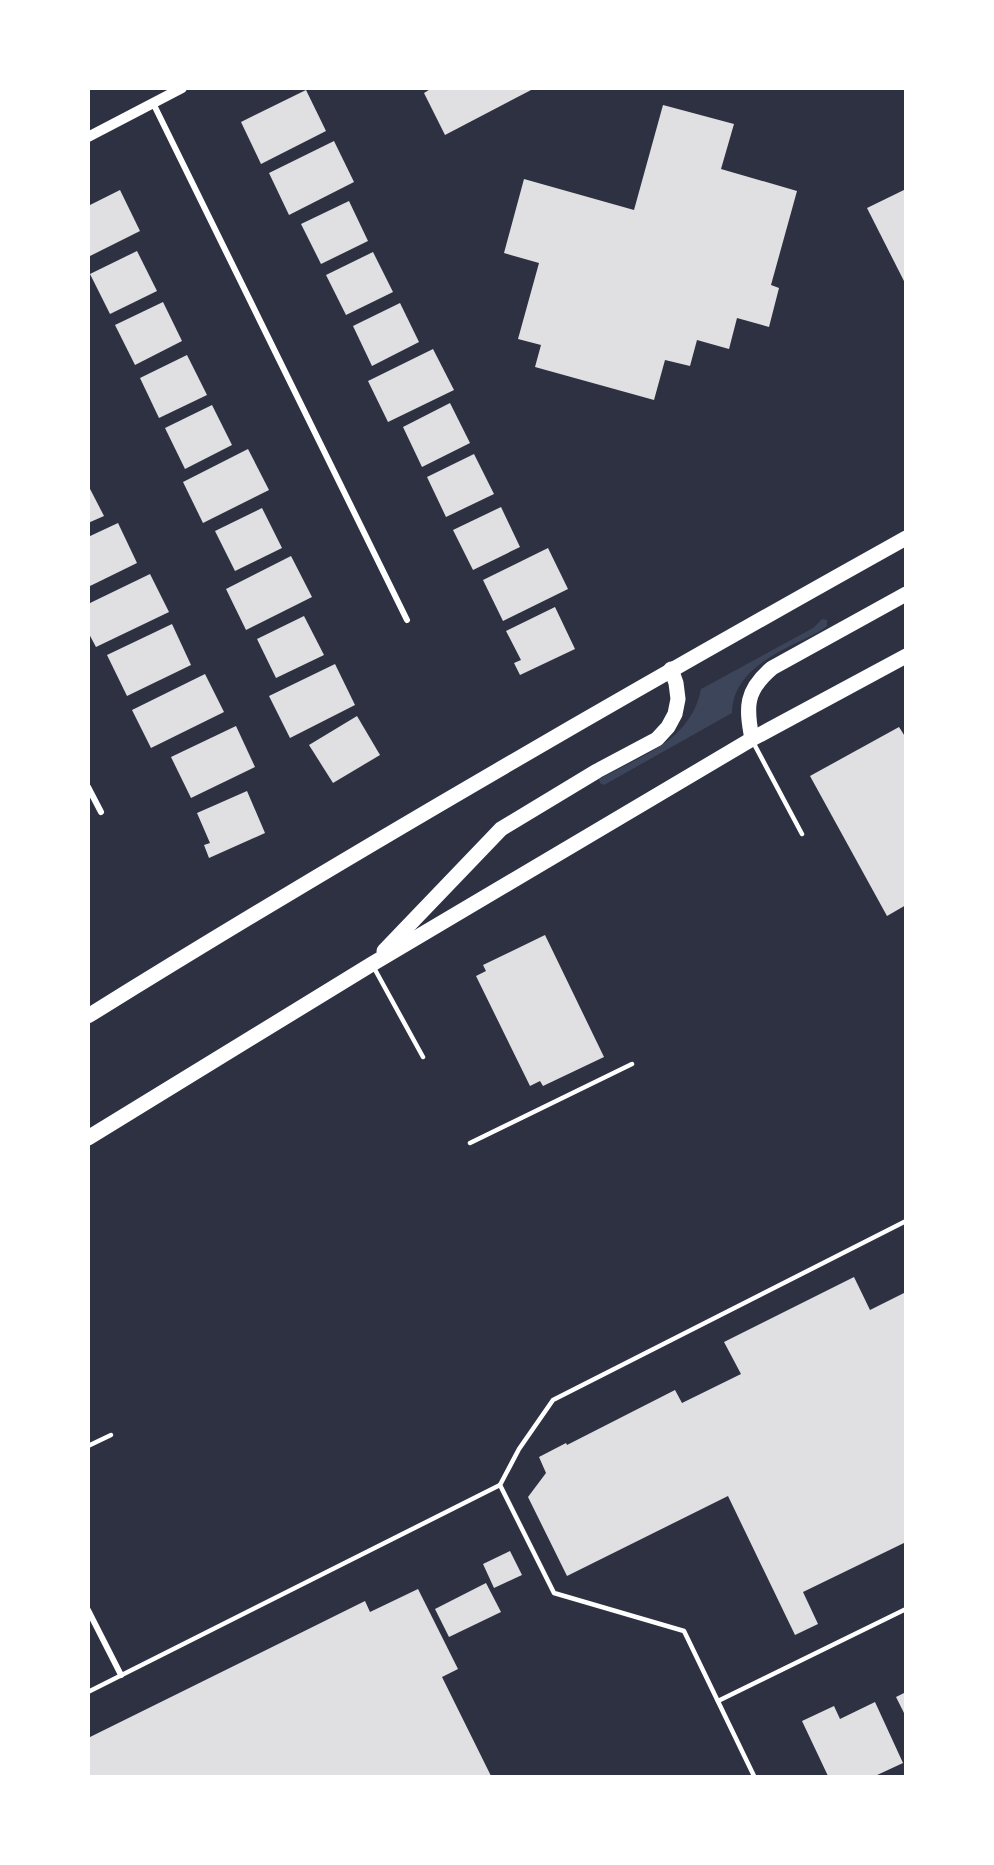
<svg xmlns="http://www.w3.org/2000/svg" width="994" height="1865" font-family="Merriweather,serif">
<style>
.green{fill:#3c4559}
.building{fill:#e0e0e3}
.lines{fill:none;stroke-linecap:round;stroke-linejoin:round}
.service{stroke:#fff;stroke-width:4.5}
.minor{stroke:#fff;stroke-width:6}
.tertiary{stroke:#fff;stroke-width:10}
.primary{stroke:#fff;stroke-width:15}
</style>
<rect width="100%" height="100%" fill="#2d3142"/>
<path class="green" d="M 822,619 L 827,620 L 827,626 L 822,630 C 787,649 733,666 732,713 L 604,785 L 600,783 L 599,779 C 641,756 691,741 701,689 L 813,628 Z"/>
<g class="building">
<path d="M 432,88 L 535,88 L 445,135 L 424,93 Z"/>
<path d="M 306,90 L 326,131 L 261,164 L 241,122 Z"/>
<path d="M 663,105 L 734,124 L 721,169 L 797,191 L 771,285 L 779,288 L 769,327 L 737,318 L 729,349 L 697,340 L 690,366 L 665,360 L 654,400 L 535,367 L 541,345 L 518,339 L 539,263 L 504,253 L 524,179 L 634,210 Z"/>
<path d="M 334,141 L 354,182 L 289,215 L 269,173 Z"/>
<path d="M 906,189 L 906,285 L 867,208 Z"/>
<path d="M 120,190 L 140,231 L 88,257 L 88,206 Z"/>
<path d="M 349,201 L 368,241 L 321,264 L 301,224 Z"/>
<path d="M 137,251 L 157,291 L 110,314 L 90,274 Z"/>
<path d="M 373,252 L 393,292 L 346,315 L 326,275 Z"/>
<path d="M 163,302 L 182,341 L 135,365 L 115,325 Z"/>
<path d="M 400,303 L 419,342 L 372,366 L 353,326 Z"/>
<path d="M 433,349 L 454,390 L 388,422 L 368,381 Z"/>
<path d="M 187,355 L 207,395 L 159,418 L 140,378 Z"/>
<path d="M 450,403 L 470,443 L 422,467 L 403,427 Z"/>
<path d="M 212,405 L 232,445 L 185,469 L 165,428 Z"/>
<path d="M 248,449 L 269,490 L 203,523 L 183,482 Z"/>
<path d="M 474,454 L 494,494 L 446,517 L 427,477 Z"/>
<path d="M 88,485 L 104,516 L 88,523 Z"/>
<path d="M 501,507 L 520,547 L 473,570 L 453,530 Z"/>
<path d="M 262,508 L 282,548 L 235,571 L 215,531 Z"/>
<path d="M 118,523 L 137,563 L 88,587 L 88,537 Z"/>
<path d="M 548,548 L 568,589 L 503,621 L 483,580 Z"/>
<path d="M 291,556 L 312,597 L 246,630 L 226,589 Z"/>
<path d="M 150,574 L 169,612 L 96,647 L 88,632 L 88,604 Z"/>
<path d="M 555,607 L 575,649 L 520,675 L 514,663 L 521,660 L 506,631 Z"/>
<path d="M 304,616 L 324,655 L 276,678 L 257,639 Z"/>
<path d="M 172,624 L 191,665 L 127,696 L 107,655 Z"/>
<path d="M 335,664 L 355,705 L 290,738 L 269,696 Z"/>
<path d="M 205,674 L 224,712 L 151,748 L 132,710 Z"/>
<path d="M 357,716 L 380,755 L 333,783 L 309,745 Z"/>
<path d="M 236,726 L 255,767 L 191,798 L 171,757 Z"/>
<path d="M 899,727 L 906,738 L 906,905 L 887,916 L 810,776 Z"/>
<path d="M 247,791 L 265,833 L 209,858 L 204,845 L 210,843 L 197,813 Z"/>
<path d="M 545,935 L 604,1057 L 543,1086 L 540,1081 L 530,1086 L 476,976 L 486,971 L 483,965 Z"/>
<path d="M 854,1277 L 870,1310 L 906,1292 L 906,1542 L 803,1592 L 818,1624 L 795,1635 L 728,1496 L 567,1576 L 528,1497 L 546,1473 L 539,1457 L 566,1443 L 567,1445 L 675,1390 L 682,1403 L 741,1374 L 724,1342 Z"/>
<path d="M 510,1551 L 522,1575 L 494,1588 L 483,1564 Z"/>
<path d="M 486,1583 L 501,1612 L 449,1637 L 435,1609 Z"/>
<path d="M 418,1589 L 458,1669 L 442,1677 L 491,1776 L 88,1776 L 88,1738 L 365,1601 L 370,1612 Z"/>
<path d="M 906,1692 L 906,1717 L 896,1697 Z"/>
<path d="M 875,1702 L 903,1763 L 875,1776 L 828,1776 L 802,1721 L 834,1706 L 840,1719 Z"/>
</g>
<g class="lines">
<g class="service">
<path d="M 753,742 L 802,834"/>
<path d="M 373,966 L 423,1057"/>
<path d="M 470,1143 L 632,1064"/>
<path d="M 88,1446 L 111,1435"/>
<path d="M 500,1485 L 554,1593 L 684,1631 L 754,1776"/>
<path d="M 88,1692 L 500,1485 L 519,1449 L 553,1400 L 906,1221"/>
<path d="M 718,1701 L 906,1609"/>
</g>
<g class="minor">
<path d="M 153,103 L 407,620"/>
<path d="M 88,787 L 101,812"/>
<path d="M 88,1610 L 121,1675"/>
</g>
<path class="tertiary" d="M 88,137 L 182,88"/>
<g class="primary">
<path d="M 752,739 C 746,707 745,691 772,668 L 906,594"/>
<path d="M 384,951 L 501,829 L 597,771 L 657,739 L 668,727 L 675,714 L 678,699 L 676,683 L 671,669"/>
<path d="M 88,1016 C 357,849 630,692 906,538"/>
<path d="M 88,1138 L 372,964 L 752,739 L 906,656"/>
</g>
</g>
<rect width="994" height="1865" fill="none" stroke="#ffffff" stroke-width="180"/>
</svg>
